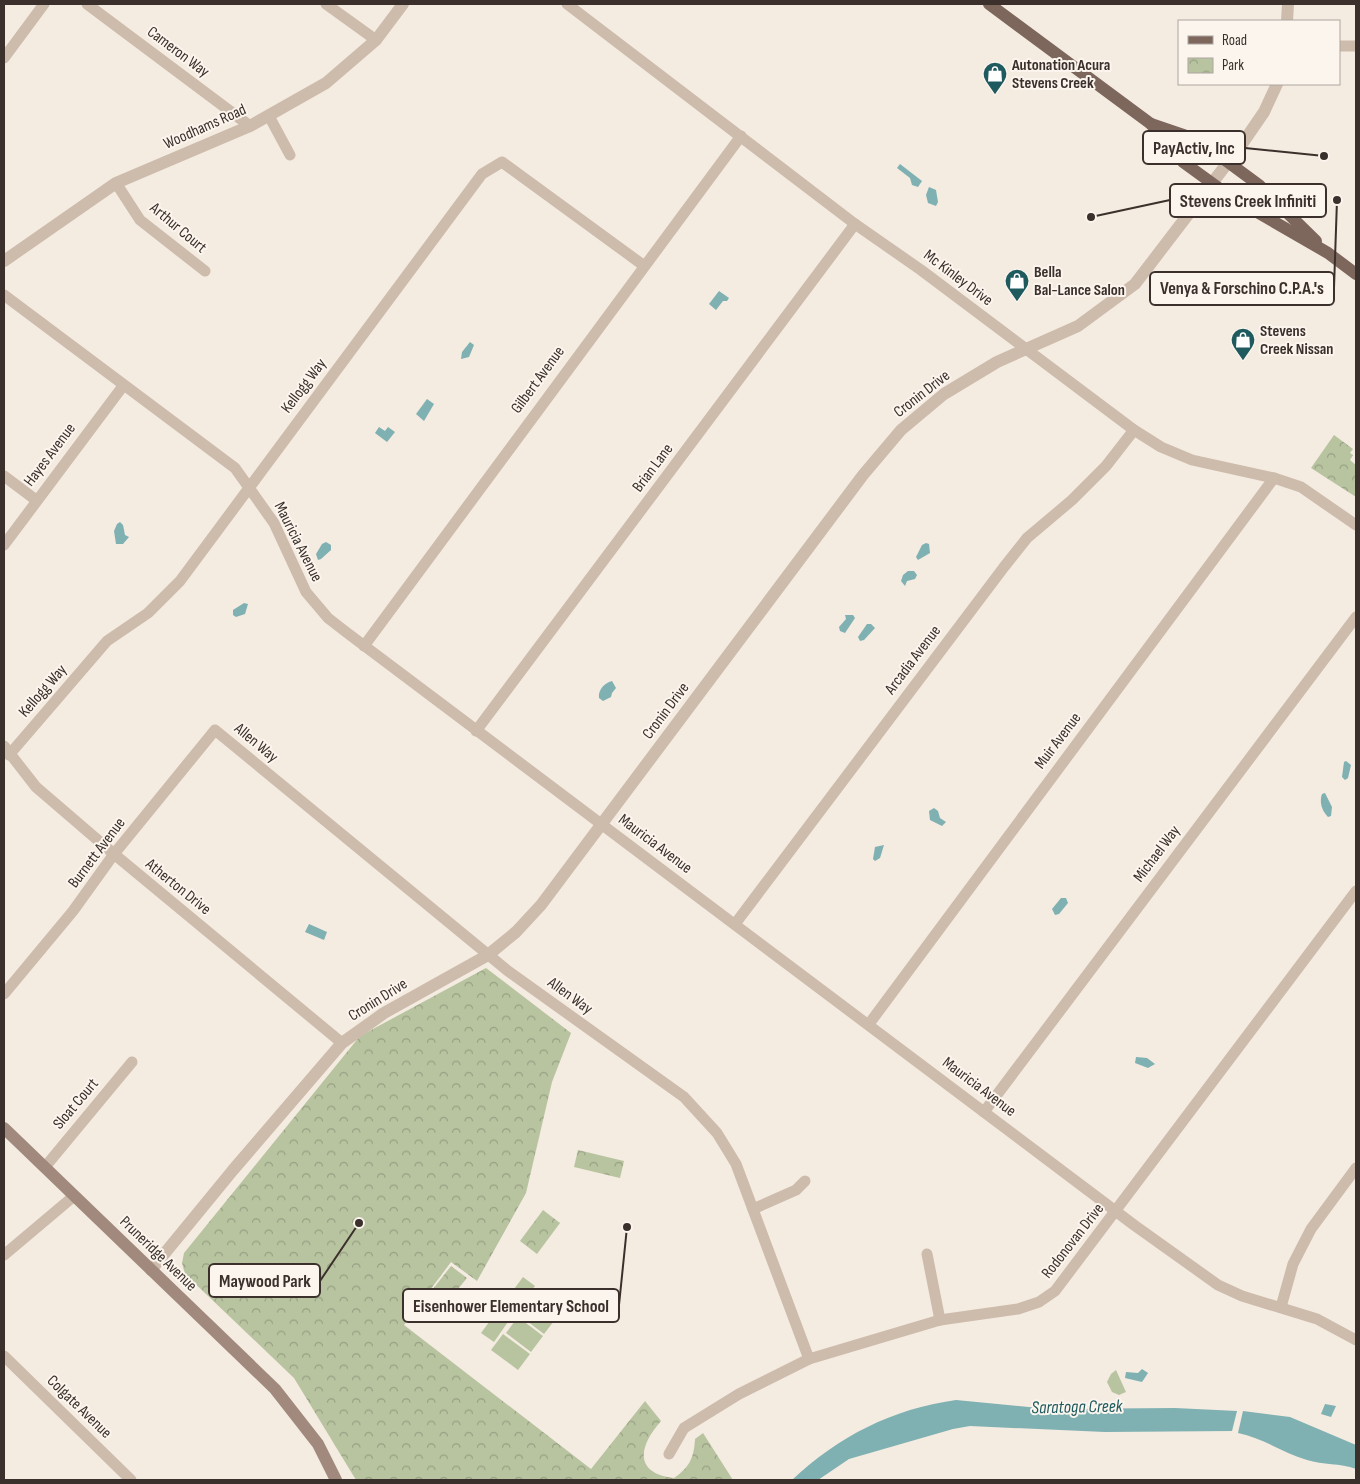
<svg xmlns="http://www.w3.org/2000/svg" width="1360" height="1484" font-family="'Sofia Sans Condensed',sans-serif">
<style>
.park{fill:url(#park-crowns)}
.pitch{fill:#b8c4a0}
.water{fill:#7fb0b2}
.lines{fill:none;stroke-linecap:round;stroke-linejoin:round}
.minor{stroke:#cdbbac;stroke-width:11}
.tertiary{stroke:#cdbbac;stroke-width:12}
.secondary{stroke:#a18a7d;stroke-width:12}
.primary{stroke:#7d675c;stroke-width:12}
.labels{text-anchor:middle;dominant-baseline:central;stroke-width:4;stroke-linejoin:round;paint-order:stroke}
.street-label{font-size:16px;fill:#3b302b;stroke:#fbf5ee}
.poi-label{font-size:16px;font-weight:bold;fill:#3b302b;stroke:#fbf5ee;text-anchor:start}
.water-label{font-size:18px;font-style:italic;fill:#1f5a5e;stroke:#fbf5ee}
.leader{fill:none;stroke:#3b302b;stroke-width:2}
.callout-dot{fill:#3b302b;stroke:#fbf5ee;stroke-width:2}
.callout{fill:#fbf5ee;stroke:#3b302b;stroke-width:2}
.callout-label{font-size:18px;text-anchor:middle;font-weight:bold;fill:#3b302b}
</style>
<defs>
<pattern id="park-crowns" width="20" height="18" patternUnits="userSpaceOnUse" patternTransform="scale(1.25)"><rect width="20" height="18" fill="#b8c4a0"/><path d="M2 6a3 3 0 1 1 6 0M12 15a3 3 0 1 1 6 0" fill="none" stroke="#97a083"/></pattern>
</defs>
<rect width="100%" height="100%" fill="#f4ebe1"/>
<g class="park">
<path d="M 1334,435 L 1353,449 L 1350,453 L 1353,455 L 1350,460 L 1356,465 L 1356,497 L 1311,468 Z"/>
<path d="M 486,968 L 571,1033 L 552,1082 L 526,1193 L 477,1281 L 451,1262 L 404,1325 L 591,1469 L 645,1401 L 661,1421 C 639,1446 633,1473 674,1478 C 690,1467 694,1457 695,1439 L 703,1433 L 733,1480 L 356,1480 L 294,1378 L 185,1274 L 182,1263 L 184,1253 L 360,1036 Z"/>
<path d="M 578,1150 L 624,1161 L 620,1178 L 574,1167 Z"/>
<path d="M 543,1210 L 560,1223 L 537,1254 L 520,1241 Z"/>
<path d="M 451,1266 L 467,1278 L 453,1295 L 464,1304 L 456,1315 L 429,1294 Z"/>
</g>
<g class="pitch">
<path d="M 523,1277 L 535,1286 L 518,1309 L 506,1300 Z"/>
<path d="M 532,1298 L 557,1317 L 544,1334 L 519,1315 Z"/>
<path d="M 498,1310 L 510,1319 L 494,1342 L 481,1333 Z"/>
<path d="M 518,1317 L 543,1336 L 531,1352 L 506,1333 Z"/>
<path d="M 503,1334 L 530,1354 L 518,1370 L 491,1350 Z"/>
<path d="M 1116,1370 L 1126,1392 L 1119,1395 L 1112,1392 L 1107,1382 L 1111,1374 Z"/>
</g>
<g class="water">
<path d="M 900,164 L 922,181 L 918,187 L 912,185 L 910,178 L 897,168 Z"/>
<path d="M 929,187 L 936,190 L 938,202 L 936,206 L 928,203 L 926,195 Z"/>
<path d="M 719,291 L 729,298 L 727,301 L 723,301 L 716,310 L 709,304 Z"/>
<path d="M 470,342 L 474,345 L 469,357 L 461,359 L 462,352 Z"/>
<path d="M 427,399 L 434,404 L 424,421 L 416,414 Z"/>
<path d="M 379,427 L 385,431 L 388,427 L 395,432 L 387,442 L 375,433 Z"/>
<path d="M 120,522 L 123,525 L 125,535 L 129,537 L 123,544 L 116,544 L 114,531 L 117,524 Z"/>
<path d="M 326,542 L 331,545 L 331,550 L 321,559 L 318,560 L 316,554 L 322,544 Z"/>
<path d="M 926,543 L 929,544 L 930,553 L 918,560 L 916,557 L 922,545 Z"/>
<path d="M 908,571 L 914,571 L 917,575 L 915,579 L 907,581 L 905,586 L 901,581 L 903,575 Z"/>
<path d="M 244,603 L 248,604 L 245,614 L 236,617 L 233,615 L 233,610 Z"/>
<path d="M 845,615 L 853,615 L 855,618 L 845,633 L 840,631 L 839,627 L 846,619 Z"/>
<path d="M 867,624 L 871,624 L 875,628 L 864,640 L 860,641 L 858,637 Z"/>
<path d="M 612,681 L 616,688 L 612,693 L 611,697 L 603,701 L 599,698 C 598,690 604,683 612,681 Z"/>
<path d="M 1346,761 L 1351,765 L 1348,778 L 1345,780 L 1342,777 L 1344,762 Z"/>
<path d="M 1325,793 L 1332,807 L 1331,816 L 1328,817 C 1322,811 1319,802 1322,794 Z"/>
<path d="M 934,808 L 938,811 L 940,818 L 946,822 L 942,826 L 930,820 L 929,811 Z"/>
<path d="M 884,845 L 880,858 L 875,861 L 873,859 L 875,847 Z"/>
<path d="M 1061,898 L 1066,898 L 1068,903 L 1059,914 L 1055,915 L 1052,909 Z"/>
<path d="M 309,924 L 327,932 L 324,940 L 305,932 Z"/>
<path d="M 1136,1057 L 1147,1058 L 1155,1064 L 1148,1068 L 1135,1063 Z"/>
<path d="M 1142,1369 L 1148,1373 L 1142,1382 L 1125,1378 L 1126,1372 L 1138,1373 Z"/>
<path d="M 956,1400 L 1049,1409 L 1175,1408 L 1237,1411 L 1232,1431 L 1105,1432 L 970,1426 L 953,1429 L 849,1459 L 818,1480 L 792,1480 C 839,1436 892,1409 956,1400 Z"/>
<path d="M 1325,1404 L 1336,1406 L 1331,1417 L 1321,1414 Z"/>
<path d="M 1243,1411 L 1290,1417 L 1356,1445 L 1356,1469 C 1340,1463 1323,1465 1307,1460 C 1283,1453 1263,1438 1238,1433 Z"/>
</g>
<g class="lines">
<g class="minor">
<path d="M 87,4 L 250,126"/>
<path d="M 326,4 L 376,40"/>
<path d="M 567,4 L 855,224 L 921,270 L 1134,430 L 1161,447 L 1192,460 L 1274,478 L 1301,487 L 1356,525"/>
<path d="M 1339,46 L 1356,46"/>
<path d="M 4,58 L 44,4"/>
<path d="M 269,116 L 290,155"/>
<path d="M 116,183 L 140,220 L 205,271"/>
<path d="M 4,295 L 235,468 L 274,523 L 306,592 L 328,618 L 346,632 L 1134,1225 L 1218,1285 L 1242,1296 L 1317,1319 L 1356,1340"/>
<path d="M 4,476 L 36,500"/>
<path d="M 4,545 L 123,386"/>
<path d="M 364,646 L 741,136"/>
<path d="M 476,731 L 855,224"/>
<path d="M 4,746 L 36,787 L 114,854 L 342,1043"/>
<path d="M 9,755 L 107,641 L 148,613 L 180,581 L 482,174 L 502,162 L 643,265"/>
<path d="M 735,924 L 1004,567 L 1027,538 L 1072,500 L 1106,466 L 1134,430"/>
<path d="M 4,994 L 73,911 L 114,854 L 215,730 L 508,971 L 684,1097 L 717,1133 L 736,1164 L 809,1359"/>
<path d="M 869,1024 L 1274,478"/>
<path d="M 984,1112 L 1356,617"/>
<path d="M 45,1167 L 132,1062"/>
<path d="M 753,1209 L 796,1190 L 805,1181"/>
<path d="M 927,1254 L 940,1320"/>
<path d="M 4,1255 L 74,1196"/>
<path d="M 1281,1307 L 1293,1264 L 1311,1229 L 1356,1168"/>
<path d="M 4,1356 L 131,1480"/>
<path d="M 669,1454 L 684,1428 L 739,1394 L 809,1359 L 940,1320 L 1018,1309 L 1039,1302 L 1055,1291 L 1356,891"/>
</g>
<g class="tertiary">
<path d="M 1287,21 L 1288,4"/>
<path d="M 4,261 L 116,183 L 250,126 L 326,83 L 376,40 L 403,4"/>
<path d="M 151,1270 L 233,1170 L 342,1043 L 384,1013 L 488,955 L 516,932 L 541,905 L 863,475 L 901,430 L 944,394 L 997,362 L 1078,326 L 1135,284 L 1242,144 L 1264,112 L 1277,84"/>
</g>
<path class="secondary" d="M 4,1128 L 275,1389 L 318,1444 L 336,1480"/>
<g class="primary">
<path d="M 989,4 L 1151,124 L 1183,162 L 1231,197 L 1328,253 L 1356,274"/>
<path d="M 1151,124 L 1198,140 L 1259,185 L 1316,241"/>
</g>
</g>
<defs>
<symbol id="shop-pin" viewBox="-11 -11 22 30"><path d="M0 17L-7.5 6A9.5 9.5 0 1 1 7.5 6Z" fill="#1f5a5e" stroke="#fbf5ee"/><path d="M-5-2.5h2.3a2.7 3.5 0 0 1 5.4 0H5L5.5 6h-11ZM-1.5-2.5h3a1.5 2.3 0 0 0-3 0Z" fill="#fff"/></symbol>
</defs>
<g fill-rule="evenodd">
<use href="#shop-pin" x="981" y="60" width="28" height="38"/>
<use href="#shop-pin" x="1003" y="267" width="28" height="38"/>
<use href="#shop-pin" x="1229" y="326" width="28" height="38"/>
</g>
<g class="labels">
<g class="street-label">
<text transform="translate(178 52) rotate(37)">Cameron Way</text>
<text transform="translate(205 127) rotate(-24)">Woodhams Road</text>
<text transform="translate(178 228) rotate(40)">Arthur Court</text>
<text transform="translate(958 278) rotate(37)">Mc Kinley Drive</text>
<text transform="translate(538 380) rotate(-54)">Gilbert Avenue</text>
<text transform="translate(304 386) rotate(-53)">Kellogg Way</text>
<text transform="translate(922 394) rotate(-38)">Cronin Drive</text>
<text transform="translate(50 455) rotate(-53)">Hayes Avenue</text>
<text transform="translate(653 468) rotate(-53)">Brian Lane</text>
<text transform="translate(298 542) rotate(63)">Mauricia Avenue</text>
<text transform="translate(913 660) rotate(-53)">Arcadia Avenue</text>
<text transform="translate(43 691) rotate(-49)">Kellogg Way</text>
<text transform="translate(666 711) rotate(-53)">Cronin Drive</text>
<text transform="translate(1058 741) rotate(-53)">Muir Avenue</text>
<text transform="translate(256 743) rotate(40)">Allen Way</text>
<text transform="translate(655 844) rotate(37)">Mauricia Avenue</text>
<text transform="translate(97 853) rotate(-53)">Burnett Avenue</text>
<text transform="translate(1157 854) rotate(-53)">Michael Way</text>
<text transform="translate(178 887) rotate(39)">Atherton Drive</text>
<text transform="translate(570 996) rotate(36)">Allen Way</text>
<text transform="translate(378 1000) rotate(-32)">Cronin Drive</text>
<text transform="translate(979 1087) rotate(37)">Mauricia Avenue</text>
<text transform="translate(76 1104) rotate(-50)">Sloat Court</text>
<text transform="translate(1073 1241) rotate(-52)">Rodonovan Drive</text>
<text transform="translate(158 1254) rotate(44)">Pruneridge Avenue</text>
<text transform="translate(79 1407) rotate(44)">Colgate Avenue</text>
</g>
<g class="poi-label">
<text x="1012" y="65">Autonation Acura<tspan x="1012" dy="18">Stevens Creek</tspan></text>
<text x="1034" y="272">Bella<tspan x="1034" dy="18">Bal-Lance Salon</tspan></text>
<text x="1260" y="331">Stevens<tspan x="1260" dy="18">Creek Nissan</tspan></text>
</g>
<g class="water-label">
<text transform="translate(1077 1407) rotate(-1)">Saratoga Creek</text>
</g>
</g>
<path class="leader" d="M1324 156L1245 148M1091 217L1170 200M1337 200L1334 288M359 1223L320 1281M627 1227L619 1305"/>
<g class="callout-dot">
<circle cx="1324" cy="156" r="5"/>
<circle cx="1091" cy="217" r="5"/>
<circle cx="1337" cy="200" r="5"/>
<circle cx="359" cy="1223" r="5"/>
<circle cx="627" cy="1227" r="5"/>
</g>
<g class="callout">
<rect x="1143" y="131" width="102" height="33" rx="5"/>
<rect x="1170" y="184" width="156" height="33" rx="5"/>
<rect x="1150" y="272" width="184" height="33" rx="5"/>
<rect x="209" y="1264" width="111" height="33" rx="5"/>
<rect x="403" y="1289" width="216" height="33" rx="5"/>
</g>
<g class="callout-label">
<text x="1194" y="154">PayActiv, Inc</text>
<text x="1248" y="207">Stevens Creek Infiniti</text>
<text x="1242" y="294">Venya &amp; Forschino C.P.A.'s</text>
<text x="265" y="1287">Maywood Park</text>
<text x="511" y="1312">Eisenhower Elementary School</text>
</g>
<rect width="1360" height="1484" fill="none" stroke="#3b302b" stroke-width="10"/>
<rect x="1178" y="20" width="162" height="65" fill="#fbf5ee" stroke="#aea6a0"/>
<rect x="1188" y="36" width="25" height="8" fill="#7d675c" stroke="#aea6a0"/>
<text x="1222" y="45" font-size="15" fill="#3b302b">Road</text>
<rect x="1188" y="58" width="25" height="15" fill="url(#park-crowns)" stroke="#aea6a0"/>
<text x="1222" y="70" font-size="15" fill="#3b302b">Park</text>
</svg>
